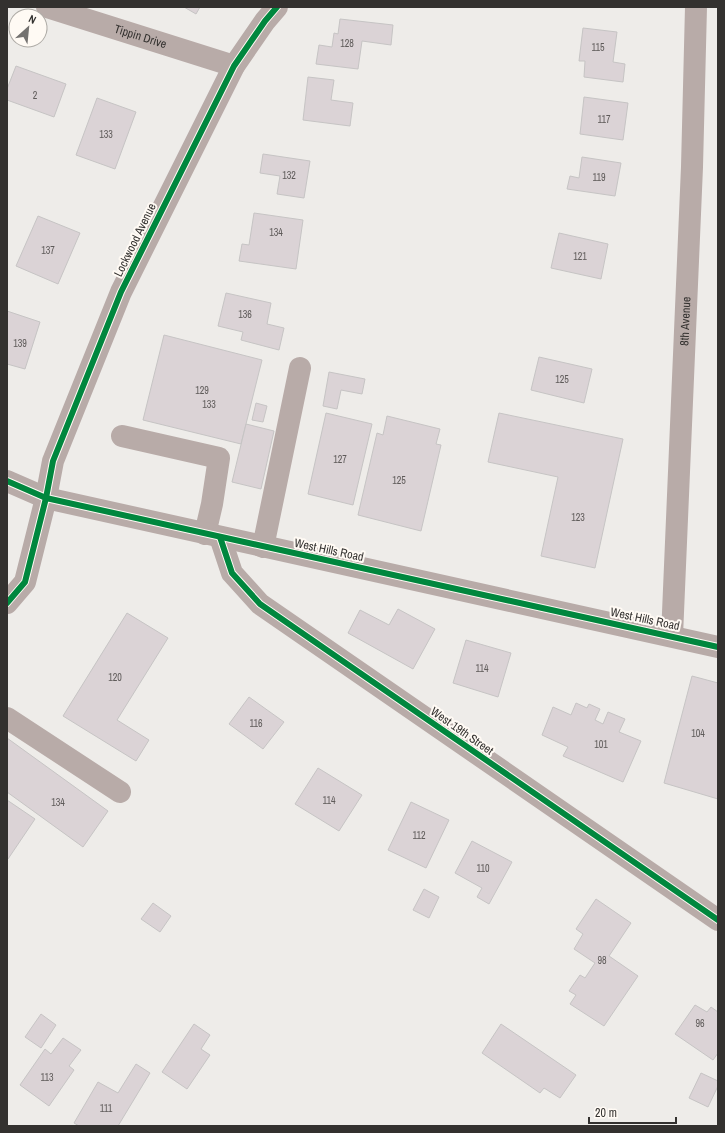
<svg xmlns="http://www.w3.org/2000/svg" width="725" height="1133" font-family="'Archivo Narrow',sans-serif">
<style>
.building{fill:#dbd3d6;stroke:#c6c4c4}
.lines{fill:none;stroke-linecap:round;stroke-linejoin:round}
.minor{stroke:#b8aba8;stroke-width:22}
.cycleway-casing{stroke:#fffaf4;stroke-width:8}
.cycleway{stroke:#00873e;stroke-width:6}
.labels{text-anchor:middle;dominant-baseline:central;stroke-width:4;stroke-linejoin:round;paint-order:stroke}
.number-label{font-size:10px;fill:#5f5b5a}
.street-label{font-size:12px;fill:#33312f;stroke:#fffaf4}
</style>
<rect width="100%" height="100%" fill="#eeece9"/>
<g class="building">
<path d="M 184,7 L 200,7 L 196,14 Z"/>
<path d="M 340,19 L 393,25 L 391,45 L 362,41 L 358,69 L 316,64 L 319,45 L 332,47 L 334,33 L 338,34 Z"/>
<path d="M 583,28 L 617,32 L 613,62 L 625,64 L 623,82 L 584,77 L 585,61 L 579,61 Z"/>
<path d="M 16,66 L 66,84 L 54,117 L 7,100 L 7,89 Z"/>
<path d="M 308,77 L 334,80 L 331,100 L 353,103 L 350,126 L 303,120 Z"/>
<path d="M 584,97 L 628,103 L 623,140 L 580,134 Z"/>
<path d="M 97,98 L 136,112 L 115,169 L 76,155 Z"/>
<path d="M 263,154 L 310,161 L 304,198 L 277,194 L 280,176 L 260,173 Z"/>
<path d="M 582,157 L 621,163 L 615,196 L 567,189 L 570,176 L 579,178 Z"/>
<path d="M 254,213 L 303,220 L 296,269 L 239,261 L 242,244 L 249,245 Z"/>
<path d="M 38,216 L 80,233 L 58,284 L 16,266 Z"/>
<path d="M 559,233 L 608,244 L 601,279 L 551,268 Z"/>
<path d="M 226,293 L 271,303 L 267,324 L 284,328 L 279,350 L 241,340 L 243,332 L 218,326 Z"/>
<path d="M 7,311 L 40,322 L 25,369 L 7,364 Z"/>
<path d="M 164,335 L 262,360 L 241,444 L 143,420 Z"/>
<path d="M 539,357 L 592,369 L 584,403 L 531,390 Z"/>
<path d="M 329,372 L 365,379 L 362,394 L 341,390 L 337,409 L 323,406 Z"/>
<path d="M 256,403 L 267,406 L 263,422 L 252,420 Z"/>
<path d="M 326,413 L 372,424 L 353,505 L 308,494 Z"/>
<path d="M 499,413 L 623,439 L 595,568 L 541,556 L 558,477 L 488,462 Z"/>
<path d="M 387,416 L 440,429 L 436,444 L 441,445 L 421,531 L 358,515 L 377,433 L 383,435 Z"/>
<path d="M 246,424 L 274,431 L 261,489 L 232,482 Z"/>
<path d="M 398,609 L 435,629 L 413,669 L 348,633 L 360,610 L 389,625 Z"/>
<path d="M 127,613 L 168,638 L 117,720 L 149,740 L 136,761 L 63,716 Z"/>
<path d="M 466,640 L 511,653 L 498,697 L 453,683 Z"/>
<path d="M 692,676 L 718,683 L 718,799 L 664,783 Z"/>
<path d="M 249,697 L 284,722 L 263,749 L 229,724 Z"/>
<path d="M 576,703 L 587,708 L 589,704 L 600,709 L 595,720 L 603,724 L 608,712 L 625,719 L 619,732 L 641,741 L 623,782 L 563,756 L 568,747 L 542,735 L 553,707 L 571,715 Z"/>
<path d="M 7,738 L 108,811 L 83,847 L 7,792 Z"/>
<path d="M 318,768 L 362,795 L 339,831 L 295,804 Z"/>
<path d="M 7,800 L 35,819 L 8,859 L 7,859 Z"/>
<path d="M 411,802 L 449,820 L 426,868 L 388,850 Z"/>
<path d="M 472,841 L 512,862 L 489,904 L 477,897 L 482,888 L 455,873 Z"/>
<path d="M 424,889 L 439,897 L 429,918 L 413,910 Z"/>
<path d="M 596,899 L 631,923 L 609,956 L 638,976 L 604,1026 L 570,1004 L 576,995 L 569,991 L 580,975 L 585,978 L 595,963 L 574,949 L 583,934 L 576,929 Z"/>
<path d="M 153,903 L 171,916 L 160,932 L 141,919 Z"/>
<path d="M 695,1005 L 707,1012 L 711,1007 L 718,1012 L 718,1053 L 713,1060 L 675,1034 Z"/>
<path d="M 41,1014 L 56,1025 L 41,1048 L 25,1037 Z"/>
<path d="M 194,1024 L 210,1035 L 201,1049 L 210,1055 L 187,1089 L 162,1072 Z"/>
<path d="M 501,1024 L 576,1075 L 560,1098 L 544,1088 L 540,1093 L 482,1053 Z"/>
<path d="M 63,1038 L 81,1050 L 69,1066 L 74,1070 L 49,1106 L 20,1085 L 45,1049 L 51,1054 Z"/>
<path d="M 136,1064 L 150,1073 L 118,1126 L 79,1126 L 74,1123 L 98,1082 L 118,1093 Z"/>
<path d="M 701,1073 L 718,1081 L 718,1086 L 708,1107 L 689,1098 Z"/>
</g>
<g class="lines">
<g class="minor">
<path id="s1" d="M 47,7 L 234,66"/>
<path d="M 122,436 L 219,458 L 212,504 L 205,534"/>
<path d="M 7,481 L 46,498 L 718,647"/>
<path d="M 220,537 L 232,573 L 260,604 L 718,920"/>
<path d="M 263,547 L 300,368"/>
<path d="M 7,603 L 25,582 L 46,498 L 53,461 L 121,292 L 234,66 L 265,21 L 277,7"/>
<path id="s2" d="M 672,636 L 692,167 L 696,7"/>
<path d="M 7,718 L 120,792"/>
</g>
<defs>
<g id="cycleway">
<path d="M 7,481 L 46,498 L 718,647"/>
<path d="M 220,537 L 232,573 L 260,604 L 718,920"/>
<path d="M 7,603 L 25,582 L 46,498 L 53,461 L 121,292 L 234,66 L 265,21 L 277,7"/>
</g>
</defs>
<use href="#cycleway" class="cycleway-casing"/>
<use href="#cycleway" class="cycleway"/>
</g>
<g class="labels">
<g class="number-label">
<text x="347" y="43">128</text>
<text x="598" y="47">115</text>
<text x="35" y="95">2</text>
<text x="604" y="119">117</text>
<text x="106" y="134">133</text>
<text x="289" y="175">132</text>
<text x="599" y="177">119</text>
<text x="276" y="232">134</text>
<text x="48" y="250">137</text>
<text x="580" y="256">121</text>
<text x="245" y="314">136</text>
<text x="20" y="343">139</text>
<text x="562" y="379">125</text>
<text x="202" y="390">129</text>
<text x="209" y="404">133</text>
<text x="340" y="459">127</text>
<text x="399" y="480">125</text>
<text x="578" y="517">123</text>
<text x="482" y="668">114</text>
<text x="115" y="677">120</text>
<text x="256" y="723">116</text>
<text x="698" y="733">104</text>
<text x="601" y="744">101</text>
<text x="329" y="800">114</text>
<text x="58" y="802">134</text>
<text x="419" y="835">112</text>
<text x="483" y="868">110</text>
<text x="602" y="960">98</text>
<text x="700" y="1023">96</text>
<text x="47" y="1077">113</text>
<text x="106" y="1108">111</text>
</g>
<g class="street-label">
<text stroke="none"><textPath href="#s1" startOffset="98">Tippin Drive</textPath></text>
<text transform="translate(135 240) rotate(-64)">Lockwood Avenue</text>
<text stroke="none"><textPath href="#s2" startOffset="315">8th Avenue</textPath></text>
<text transform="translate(329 550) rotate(12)">West Hills Road</text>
<text transform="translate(645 619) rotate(12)">West Hills Road</text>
<text transform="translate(462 731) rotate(35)">West 19th Street</text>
</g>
</g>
<rect width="725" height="1133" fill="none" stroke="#33312f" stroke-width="16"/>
<g transform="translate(28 28) rotate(27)"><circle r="19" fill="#fffaf4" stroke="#adaaa5"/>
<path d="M0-3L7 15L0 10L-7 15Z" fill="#747270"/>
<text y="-6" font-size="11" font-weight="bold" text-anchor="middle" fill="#33312f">N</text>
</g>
<path d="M589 1117v6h87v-6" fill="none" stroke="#33312f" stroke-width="2"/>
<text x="595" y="1117" font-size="12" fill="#33312f" stroke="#fffaf4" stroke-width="3" paint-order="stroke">20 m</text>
</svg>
